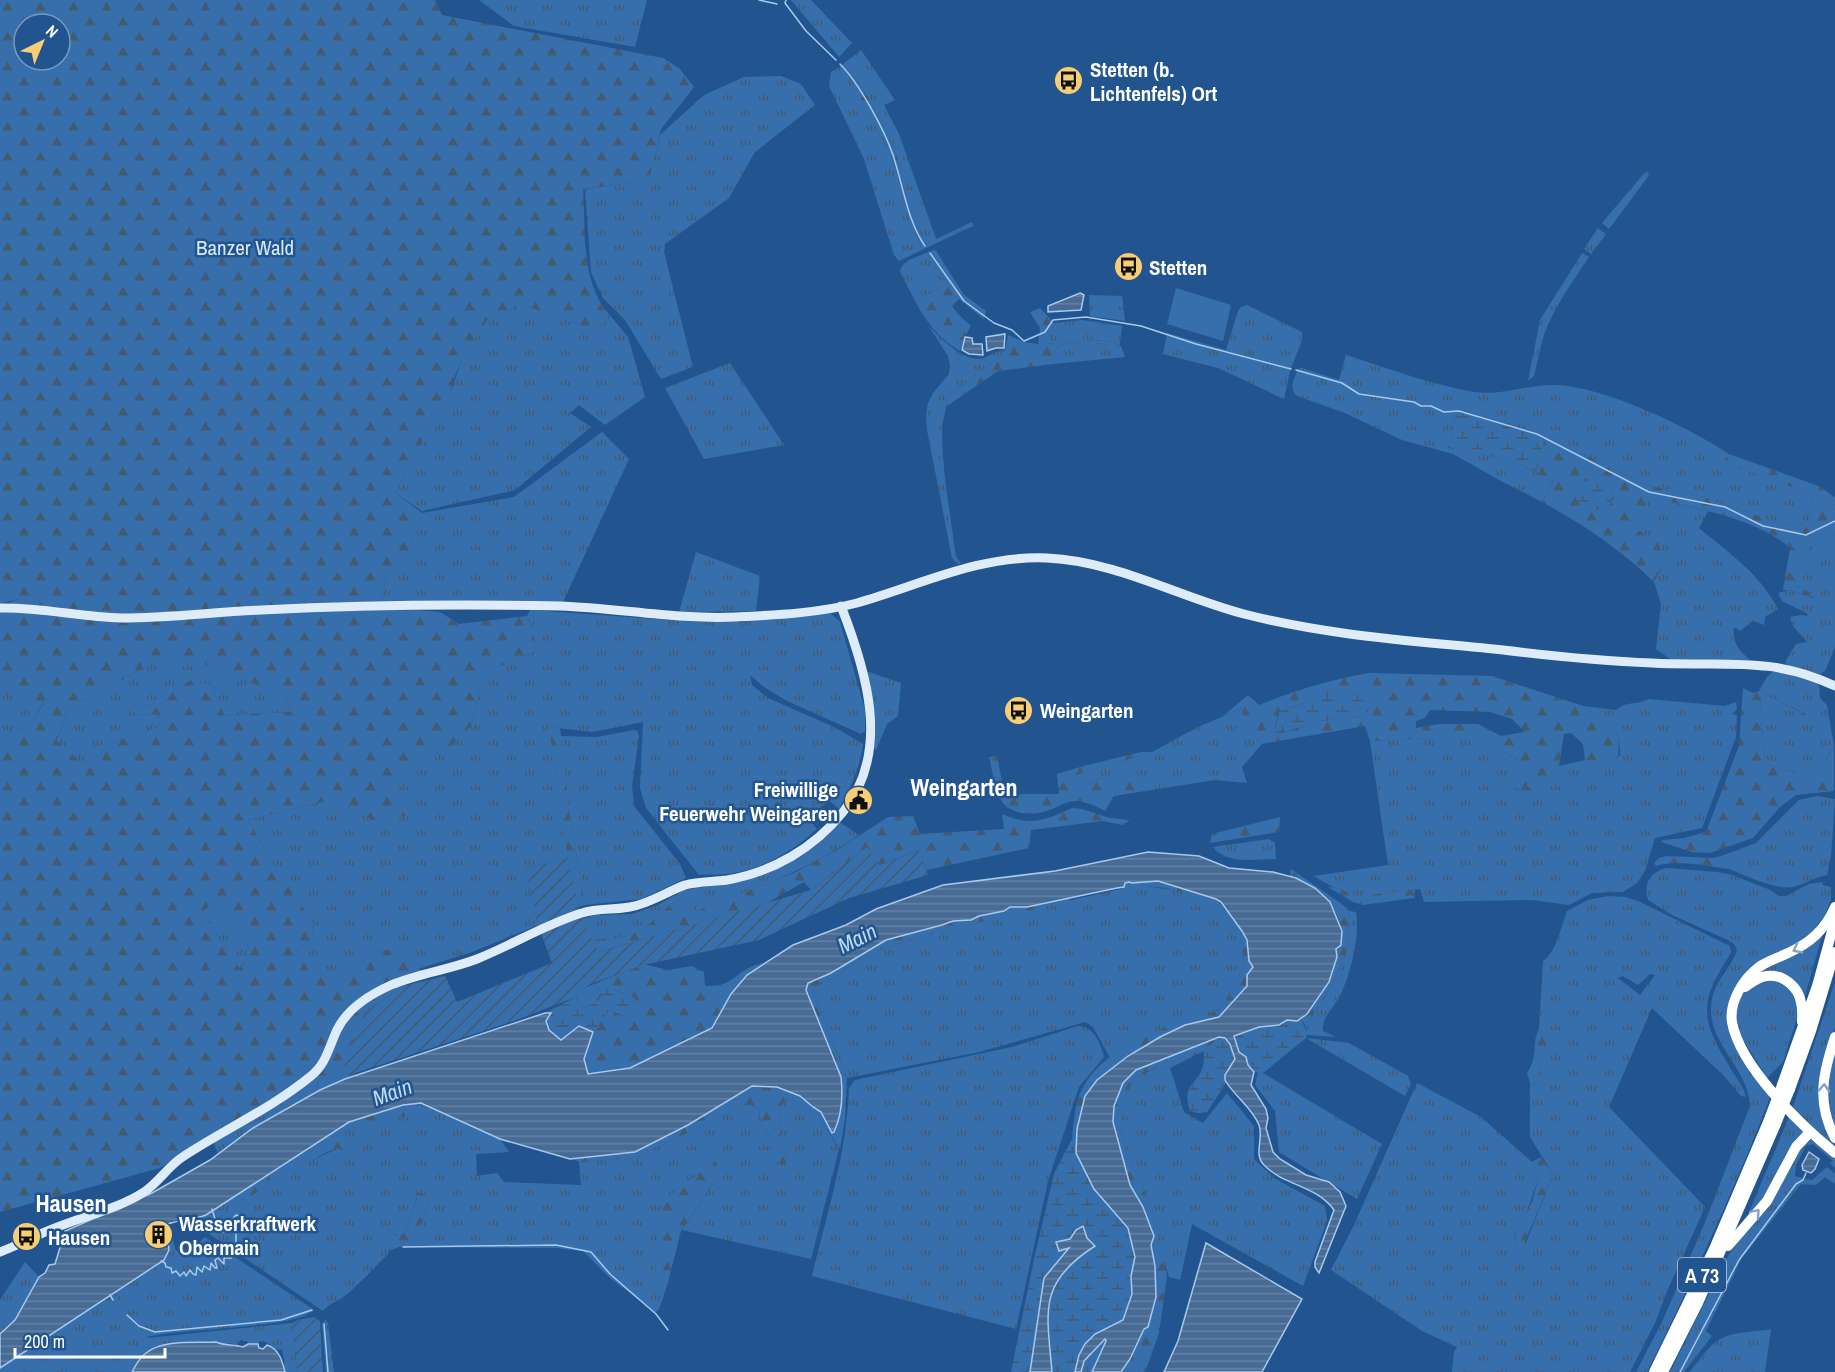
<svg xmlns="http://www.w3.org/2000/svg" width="1835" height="1372" font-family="'Archivo Narrow',sans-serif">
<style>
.grass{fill:url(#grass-tufts);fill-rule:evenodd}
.forest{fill:url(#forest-firs);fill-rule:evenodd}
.wetland{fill:url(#wetland-marsh)}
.garden{fill:url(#garden-furrows)}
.pitch{fill:#366fac}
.water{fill:url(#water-rules);stroke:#a7c9ed;stroke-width:1.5}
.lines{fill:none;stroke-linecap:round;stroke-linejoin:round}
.stream{stroke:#a7c9ed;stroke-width:1.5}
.secondary{stroke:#deebf9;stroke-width:9}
.highway{stroke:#fff;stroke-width:10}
.highway-bridge{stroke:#fff;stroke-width:10}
.oneway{stroke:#85a2c1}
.labels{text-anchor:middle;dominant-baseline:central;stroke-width:5;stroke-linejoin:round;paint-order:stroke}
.shield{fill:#22558f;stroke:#bdccdd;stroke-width:1.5}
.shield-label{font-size:20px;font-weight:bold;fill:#fff}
.poi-label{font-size:21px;font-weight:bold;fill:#fff;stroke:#22558f;text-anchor:start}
.park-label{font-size:21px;fill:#d8e8f9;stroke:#22558f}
.water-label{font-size:22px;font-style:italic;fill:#bfd8f3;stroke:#22558f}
.quarter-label{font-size:24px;font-weight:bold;fill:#fff;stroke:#22558f}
</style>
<defs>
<pattern id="grass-tufts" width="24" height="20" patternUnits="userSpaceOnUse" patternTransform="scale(1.5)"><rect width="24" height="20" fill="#366fac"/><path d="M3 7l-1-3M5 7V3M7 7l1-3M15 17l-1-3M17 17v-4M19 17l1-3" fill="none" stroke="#435a72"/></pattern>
<pattern id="forest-firs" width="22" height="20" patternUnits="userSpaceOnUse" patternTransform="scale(1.5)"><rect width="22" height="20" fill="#366fac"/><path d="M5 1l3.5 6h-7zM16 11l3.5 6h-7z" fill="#435a72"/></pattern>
<pattern id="wetland-marsh" width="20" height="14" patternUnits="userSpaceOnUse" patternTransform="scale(1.5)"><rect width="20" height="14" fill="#366fac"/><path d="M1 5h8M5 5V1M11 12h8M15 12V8" fill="none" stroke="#435a72"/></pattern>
<pattern id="garden-furrows" width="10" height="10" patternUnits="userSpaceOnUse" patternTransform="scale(1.5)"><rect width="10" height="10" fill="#366fac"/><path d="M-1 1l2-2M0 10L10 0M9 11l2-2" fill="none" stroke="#435a72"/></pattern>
<pattern id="water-rules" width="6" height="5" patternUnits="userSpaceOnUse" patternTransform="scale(1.5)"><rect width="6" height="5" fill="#476b94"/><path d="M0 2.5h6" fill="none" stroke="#6381a4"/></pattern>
</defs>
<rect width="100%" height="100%" fill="#22558f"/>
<g class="grass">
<path d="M 479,0 L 647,0 L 635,47 L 514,26 Z"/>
<path d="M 791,0 L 811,0 L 852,43 L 839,57 Z"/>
<path d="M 861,50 L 895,100 L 884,105 L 899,134 L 936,239 L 972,222 L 973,226 L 928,247 C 918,230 911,210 905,191 C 901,178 900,164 895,151 C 884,124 863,85 843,64 Z"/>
<path d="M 840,67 L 847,73 L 890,152 L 918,239 L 922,250 L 899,261 L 894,255 L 864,159 L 829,86 L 831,72 Z"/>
<path d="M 781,76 L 801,84 L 815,105 L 755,152 L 729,198 L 665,244 L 664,252 L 693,367 L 661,379 L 625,320 L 603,298 L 591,272 L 585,189 L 648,180 L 660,135 L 704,95 L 744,77 Z"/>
<path d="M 1646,171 L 1650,174 L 1609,229 L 1602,223 Z"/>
<path d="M 1598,228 L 1606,234 L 1591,254 L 1584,249 Z"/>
<path d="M 926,253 L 948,284 L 915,301 L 900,272 C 901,261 917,257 926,253 Z"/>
<path d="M 1582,253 L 1589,257 C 1573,281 1554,307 1544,335 C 1540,348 1537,363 1534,376 L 1528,381 L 1540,320 Z"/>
<path d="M 1089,295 L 1122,296 L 1125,321 L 1090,316 Z"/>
<path d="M 518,303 L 590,329 L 609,318 L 608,313 L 628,337 L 645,397 L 605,425 L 579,405 L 570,413 L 591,427 L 515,490 L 422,511 L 395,493 L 420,446 L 426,420 L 433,413 L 440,411 C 453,395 455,374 464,355 C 472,340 484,326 493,311 L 507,314 Z"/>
<path d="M 1247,305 L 1302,332 L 1302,340 L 1290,371 L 1284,399 L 1218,368 L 1163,354 L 1167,333 L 1226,350 L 1238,311 L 1241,307 Z"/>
<path d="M 1082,320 L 1122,326 L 1120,343 L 1085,339 L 1047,344 L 1054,323 Z"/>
<path d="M 928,325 C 939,337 965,364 983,358 C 991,355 996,351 1005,350 L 997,359 L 946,398 C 948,409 942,418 942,430 C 942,471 950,511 955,551 L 957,558 L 961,563 L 958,565 L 952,558 L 927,430 L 926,414 L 928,403 L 933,393 L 949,374 L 950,365 L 948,356 Z"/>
<path d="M 1086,342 L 1121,346 L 1125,357 L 1053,364 L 1057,345 Z"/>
<path d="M 1346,355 C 1386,368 1433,385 1474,392 C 1501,396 1529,384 1556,385 C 1605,387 1688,427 1729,454 L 1724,462 L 1811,494 L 1814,509 L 1810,520 L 1800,525 L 1781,524 L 1704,497 L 1649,486 L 1537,432 L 1458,409 L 1448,449 L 1450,448 L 1507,459 L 1553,480 L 1542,502 L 1501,481 L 1453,454 L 1402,440 L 1345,413 L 1297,396 C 1288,388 1295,377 1299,367 L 1339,380 Z"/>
<path d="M 730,363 L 784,445 L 704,459 L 665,388 Z"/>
<path d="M 602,432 L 629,459 L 563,602 L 381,604 C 385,579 387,562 410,549 L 413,534 L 422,513 L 514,497 Z"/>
<path d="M 1647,496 L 1708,511 L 1699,528 C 1729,553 1760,574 1778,609 L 1765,617 L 1764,625 L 1753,621 L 1740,631 L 1734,627 C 1732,643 1739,650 1750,660 L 1673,661 L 1656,649 L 1661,604 L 1654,582 L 1661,569 L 1637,530 Z"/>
<path d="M 1835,534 L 1835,647 L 1825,671 L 1820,674 L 1787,665 L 1785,662 L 1796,644 L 1807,642 L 1793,626 L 1790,617 L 1801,615 L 1807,616 L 1808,614 L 1782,601 L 1778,593 L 1789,590 L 1813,598 L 1816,596 L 1796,585 C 1795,580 1796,576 1798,571 C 1804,546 1813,545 1835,534 Z"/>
<path d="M 696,552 L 760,576 L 756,611 L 679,612 Z"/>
<path d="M 0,571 L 21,598 L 0,604 Z"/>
<path d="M 530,610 L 697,622 L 741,622 L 829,612 L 840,622 L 865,710 L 865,731 L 861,734 L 787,701 L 764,687 L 750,675 L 752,685 L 768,698 L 836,728 L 863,744 C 860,768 850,788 839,809 L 830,801 L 806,817 L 817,829 C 794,850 765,868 733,873 C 722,875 710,874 699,875 L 646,808 L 640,788 L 643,722 L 592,732 L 550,727 L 568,858 L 526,869 L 538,925 L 472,952 L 418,969 L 387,950 L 327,977 L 309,971 L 296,950 L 312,939 L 314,924 L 268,856 L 248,820 L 325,801 L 348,807 L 380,823 L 397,779 L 427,758 L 454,744 L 471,726 L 483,673 L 536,651 L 533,631 L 527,616 Z"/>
<path d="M 202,660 L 211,669 L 284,694 L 291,712 L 224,715 L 211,685 L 175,689 L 165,702 L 145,705 L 135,702 L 129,708 L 137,715 L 157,714 L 159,727 L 108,744 L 100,755 L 82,763 L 56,741 L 71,705 L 108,689 L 130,675 L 153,664 Z"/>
<path d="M 1775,670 L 1819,683 L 1820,698 L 1827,705 L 1834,746 L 1821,768 L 1808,778 L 1765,763 L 1760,704 L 1761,699 L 1802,715 L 1806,714 L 1759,691 L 1767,677 Z"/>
<path d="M 866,671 L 901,683 L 898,716 L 887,724 L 876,750 L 873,747 C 874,721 875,696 866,671 Z"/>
<path d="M 12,692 L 44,702 L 27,729 L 14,730 L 0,738 L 0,696 Z"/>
<path d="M 1648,699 L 1725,706 L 1736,702 L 1737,709 L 1732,714 L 1737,715 L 1736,737 L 1702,828 L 1655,838 L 1645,871 L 1637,883 L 1623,892 L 1592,893 L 1569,905 L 1532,900 L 1424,902 L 1420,889 C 1404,891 1372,898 1358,896 C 1348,895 1322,882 1314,876 L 1388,865 L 1370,741 L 1436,738 L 1480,738 L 1521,762 L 1515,777 L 1549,773 L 1559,766 L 1585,760 L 1615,760 L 1620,755 L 1619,736 L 1583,706 L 1616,710 C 1628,700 1635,706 1648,699 Z"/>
<path d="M 1243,708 L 1244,724 L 1222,737 L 1228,743 L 1248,731 L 1262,744 L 1242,767 L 1247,783 L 1215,780 L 1139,792 L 1139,777 L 1108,776 L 1084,785 L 1073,785 L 1068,777 L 1152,752 L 1198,727 Z"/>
<path d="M 634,730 L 637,731 L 639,736 L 632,786 L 634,806 L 680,864 L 686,878 L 641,899 L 585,905 L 571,823 L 560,736 L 597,737 Z"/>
<path d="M 1817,796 L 1835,799 L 1831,856 L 1827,875 C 1814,877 1804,885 1792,887 C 1775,890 1745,875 1729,869 L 1721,856 L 1756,843 L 1799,800 Z"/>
<path d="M 838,821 L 859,835 C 809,870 753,889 697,911 L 684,896 C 666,903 653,926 634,934 C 622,939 604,938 591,940 L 581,919 L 596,915 L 632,914 L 658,905 L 684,890 L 743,881 L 762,875 L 783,865 Z"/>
<path d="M 1269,839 L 1275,843 L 1276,859 C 1256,859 1226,865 1213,847 Z"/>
<path d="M 1666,868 L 1717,872 L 1732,875 L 1768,889 L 1779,896 L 1786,896 L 1809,884 L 1822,882 L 1823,885 L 1831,887 L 1831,899 L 1826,913 L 1810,936 L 1771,956 L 1727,1011 L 1769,1095 L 1769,1100 C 1733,1193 1691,1283 1647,1372 L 1636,1372 L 1662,1322 L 1706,1220 L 1750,1106 C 1749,1069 1710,1046 1711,1008 C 1712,980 1732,970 1737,949 L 1734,944 L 1728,940 L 1672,915 L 1648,900 C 1643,883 1650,873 1666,868 Z"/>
<path d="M 1139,885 L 1179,891 L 1206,900 L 1222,908 L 1233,929 L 1241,936 L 1240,940 L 1245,964 L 1223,1006 C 1214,1016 1199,1015 1188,1020 C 1160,1030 1135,1043 1110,1058 L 1093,1027 L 1085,1022 L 979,1052 L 847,1078 L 812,988 L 821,982 L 842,974 L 846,968 L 871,953 L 912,939 L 1022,911 Z"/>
<path d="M 1608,896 L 1626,897 L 1640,902 L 1730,946 L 1731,953 C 1701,999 1698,1016 1728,1064 C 1734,1076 1743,1084 1746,1097 L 1741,1096 L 1724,1076 L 1652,1008 L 1609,1107 L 1705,1207 L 1668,1289 L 1655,1323 L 1630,1372 L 1452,1372 L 1454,1352 L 1457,1347 L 1422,1331 L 1331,1270 L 1353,1227 L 1417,1083 L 1481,1117 L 1532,1162 L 1539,1177 L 1527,1211 L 1517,1219 L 1514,1231 L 1516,1237 L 1514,1252 L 1526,1243 L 1553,1174 L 1530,1137 L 1530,1083 L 1535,1086 L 1546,1044 L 1539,1029 L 1543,961 C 1557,952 1561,926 1567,911 L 1588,900 ZM 1650,974 L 1655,975 L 1640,995 L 1618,978 L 1623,976 L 1638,985 Z"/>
<path d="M 209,905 L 245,937 L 251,956 L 239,968 L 202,913 Z"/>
<path d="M 1349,911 L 1356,912 C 1360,937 1351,971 1341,994 C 1335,1007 1321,1017 1323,1031 L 1336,1037 L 1307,1035 L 1305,1025 C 1323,1004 1336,978 1346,953 C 1350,941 1348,923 1349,911 Z"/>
<path d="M 1822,936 L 1805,996 L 1799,986 L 1758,974 L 1768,966 Z"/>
<path d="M 1772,980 L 1789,988 L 1798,1005 L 1797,1018 L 1783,1062 L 1767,1078 L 1741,1036 L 1736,1015 L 1741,995 L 1750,986 Z"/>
<path d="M 1835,982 L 1835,1027 L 1820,1075 L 1835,1148 L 1793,1107 Z"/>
<path d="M 1078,1026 C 1093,1025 1101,1044 1104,1057 L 1079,1087 L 1048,1181 L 1016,1329 L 812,1276 C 827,1213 847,1153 849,1088 L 855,1080 L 1012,1047 Z"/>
<path d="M 1306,1038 L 1349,1043 L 1408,1076 L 1411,1084 L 1405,1096 Z"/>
<path d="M 1835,1045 L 1835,1130 L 1825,1086 Z"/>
<path d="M 1157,1067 L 1170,1068 L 1184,1112 L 1203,1123 L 1227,1093 L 1254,1126 L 1254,1159 L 1274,1178 L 1325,1206 L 1327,1221 L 1303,1286 L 1192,1224 L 1180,1280 L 1169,1277 L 1161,1250 L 1155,1214 L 1125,1149 L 1121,1126 L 1122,1107 L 1133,1079 Z"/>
<path d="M 1258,1072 L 1263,1073 L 1382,1144 L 1357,1199 L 1279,1152 L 1275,1111 L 1255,1085 Z"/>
<path d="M 313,1078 L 318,1080 L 317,1091 L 253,1128 L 218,1153 L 213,1142 Z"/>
<path d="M 788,1098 L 808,1108 L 813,1107 L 839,1149 L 811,1259 L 682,1230 L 716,1179 L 701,1173 L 693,1177 L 655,1275 L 667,1286 L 659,1309 L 655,1313 L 609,1277 L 583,1251 L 556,1248 L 400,1247 C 417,1237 424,1217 430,1200 L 412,1195 L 417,1197 L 406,1232 L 399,1236 L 391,1233 L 389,1229 L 384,1234 L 389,1250 L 388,1254 C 374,1268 361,1282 346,1295 C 339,1301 329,1303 323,1311 L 190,1221 L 206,1215 L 234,1196 L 244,1200 L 270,1178 L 267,1174 L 300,1154 L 312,1161 L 342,1146 L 338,1135 L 376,1112 L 403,1105 L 421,1103 L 500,1139 L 509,1152 L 476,1154 L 477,1176 L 497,1173 L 504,1182 L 581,1185 L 579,1162 L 634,1158 L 749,1104 L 759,1109 L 761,1125 L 788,1160 L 780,1136 L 779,1107 Z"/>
<path d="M 1789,1117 L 1805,1132 L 1766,1196 L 1747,1217 Z"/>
<path d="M 1810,1139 L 1835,1158 L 1835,1168 L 1830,1163 L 1833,1161 L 1813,1144 L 1806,1146 L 1796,1165 L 1795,1176 L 1812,1180 L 1827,1167 L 1835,1174 L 1835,1184 L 1825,1177 L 1816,1185 L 1801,1184 L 1742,1258 L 1706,1331 L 1712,1336 L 1684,1372 L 1670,1372 L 1727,1258 L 1791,1161 L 1806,1140 Z"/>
<path d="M 205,1237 L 314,1310 C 296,1329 180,1328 147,1337 L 148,1338 L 293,1323 L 297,1372 L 285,1372 L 283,1364 L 285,1364 L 282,1349 L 277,1350 L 266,1342 L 260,1341 L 258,1344 L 248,1344 L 248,1342 L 240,1340 L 238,1345 L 229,1343 L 224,1345 C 209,1339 160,1342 145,1353 C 139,1358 136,1365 132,1372 L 6,1372 L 55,1339 L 57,1330 L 97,1304 L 102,1306 L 117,1296 L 112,1294 L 164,1260 L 169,1250 L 168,1239 L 172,1238 L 176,1251 L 195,1246 Z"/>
<path d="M 25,1262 L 39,1277 L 15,1320 L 0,1334 L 0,1300 Z"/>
<path d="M 325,1320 L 328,1323 L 334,1372 L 326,1372 L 322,1324 Z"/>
<path d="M 1771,1329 L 1765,1372 L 1689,1372 C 1697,1364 1703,1354 1711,1346 C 1727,1330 1750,1333 1771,1329 Z"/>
</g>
<g class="forest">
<path d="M 0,0 L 435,0 L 442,15 L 663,58 L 679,68 L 694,87 L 661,129 L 649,180 L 583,189 C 586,229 580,280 608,313 L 608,320 L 590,329 L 518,303 L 507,314 L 493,311 C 478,334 461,355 453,382 C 450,392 449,404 440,411 L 433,413 L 426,420 L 420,446 L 395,493 L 422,513 L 413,534 L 410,549 C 387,562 385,579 381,604 L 108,615 L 8,603 L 21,598 L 0,571 ZM 24,24 L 60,24 L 60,60 L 24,60 Z"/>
<path d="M 843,64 C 863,85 884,124 895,151 C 900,164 901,178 905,191 C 911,210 918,230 928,247 L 922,250 L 890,152 L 847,74 L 840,67 Z"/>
<path d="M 935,249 L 964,295 L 986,311 L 984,319 L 959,299 L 952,306 L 958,314 L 971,326 L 965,336 L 960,351 C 939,339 927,323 915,301 L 948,284 L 926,253 Z"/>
<path d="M 1040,308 L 1054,323 L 1048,344 L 1085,339 L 1120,343 L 1119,346 L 1086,342 L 1057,345 L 1053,364 L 998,371 L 947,406 L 946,398 L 997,359 L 1005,350 L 1008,335 L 1024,342 L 1038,344 L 1040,328 L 1030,312 Z"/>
<path d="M 1537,432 L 1649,486 L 1704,497 L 1781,524 L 1800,525 L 1810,520 L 1814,509 L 1811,494 L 1723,462 L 1729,454 L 1821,487 L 1835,498 L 1835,534 C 1813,545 1804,546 1798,571 C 1796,576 1795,580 1796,585 L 1818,597 C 1805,598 1795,589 1783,590 L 1790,548 C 1756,518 1691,507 1648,497 L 1637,530 L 1658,542 C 1663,558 1663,567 1654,582 C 1621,550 1583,524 1542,502 L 1553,481 L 1536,472 L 1543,441 ZM 1586,477 L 1609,485 L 1613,499 L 1577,501 Z"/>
<path d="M 416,610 L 440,612 L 459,624 L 527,616 L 533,631 L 536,651 L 483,673 L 471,726 L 454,744 L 427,758 L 398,779 L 408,815 L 380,823 L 348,807 L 332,816 L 325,801 L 248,820 L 269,857 L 314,924 L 312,939 L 296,950 L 309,971 L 327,977 L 387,950 L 422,971 L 367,995 L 323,1053 L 312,1070 L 282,1095 L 160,1168 L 0,1212 L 0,738 L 14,730 L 27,729 L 44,703 L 12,692 L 0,696 L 0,611 L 55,615 ZM 202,661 L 211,669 L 284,694 L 291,712 L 224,715 L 211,685 L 191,680 L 175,689 L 165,702 L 145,705 L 135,702 L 128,708 L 137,715 L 157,714 L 159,727 L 108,744 L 100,755 L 82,763 L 56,740 L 71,705 L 108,689 L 130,675 L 153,664 ZM 208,905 L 245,937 L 251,956 L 239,968 L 202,913 Z"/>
<path d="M 1369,673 L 1492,676 L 1583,706 L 1619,736 L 1618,756 L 1615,760 L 1585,760 L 1583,744 L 1571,733 L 1564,734 L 1559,766 L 1549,773 L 1542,795 L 1515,788 L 1515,777 L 1521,762 L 1480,738 L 1436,738 L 1370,741 L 1365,726 L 1262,744 L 1248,731 L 1228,743 L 1222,737 L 1243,724 L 1242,708 L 1222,717 L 1248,695 L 1259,705 C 1296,690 1329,680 1369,673 ZM 1328,694 L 1367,716 L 1321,721 L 1274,735 L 1278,712 ZM 1430,710 L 1490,712 L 1512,719 L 1525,732 L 1501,736 L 1478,724 L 1439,724 L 1416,728 L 1416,721 L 1425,718 Z"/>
<path d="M 1743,688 L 1753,693 L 1759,691 L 1807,715 L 1802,715 L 1761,700 L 1760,704 L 1765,763 L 1808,778 L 1821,768 L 1834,746 L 1834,791 L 1796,795 L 1780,807 L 1753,838 L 1710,853 L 1692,852 L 1661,842 L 1663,840 L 1684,838 L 1706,832 L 1739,746 Z"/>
<path d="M 549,727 L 560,728 L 571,823 L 585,905 L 578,907 L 568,858 Z"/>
<path d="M 1141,752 L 1152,752 L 1069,777 L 1073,785 L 1084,785 L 1108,776 L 1139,776 L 1139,792 L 1114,796 L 1105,811 C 1096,806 1083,800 1073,801 C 1064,802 1055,809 1046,811 C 1033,816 1012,815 1002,802 C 995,792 992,769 989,757 L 997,756 L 1003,786 L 1011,797 L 1021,794 L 1059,794 L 1057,774 C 1085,765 1113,759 1141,752 Z"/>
<path d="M 1072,808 L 1082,809 L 1110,818 L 1130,820 L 1122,825 L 1103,821 L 1031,830 L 1029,848 L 927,870 L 918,850 L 880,865 L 860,852 L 811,890 L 804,882 L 765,904 L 598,952 L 591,940 C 604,938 622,939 634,934 C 654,926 665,903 684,896 L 697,911 L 798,871 L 837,850 L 888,817 L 913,816 L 920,834 L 1004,829 L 1002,814 C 1031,827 1045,820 1072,808 Z"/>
<path d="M 1280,817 L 1279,832 L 1210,843 L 1212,834 Z"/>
<path d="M 1666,856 L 1712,858 L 1721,856 L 1729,869 C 1706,866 1678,859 1656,866 L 1654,863 L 1659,858 Z"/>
<path d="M 1291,869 L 1343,905 L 1349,911 C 1348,923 1350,941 1346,953 C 1336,978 1323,1004 1305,1025 L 1301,1019 C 1318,1006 1338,970 1336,949 L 1339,947 C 1340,939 1342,930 1340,923 C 1334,901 1312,881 1290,877 Z"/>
<path d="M 1129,881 L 1132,883 L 1158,881 L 1216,899 L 1233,918 L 1247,940 L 1249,961 L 1253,967 L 1247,975 L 1247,986 L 1219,1017 L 1085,1096 L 1077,1129 L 1072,1138 C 1074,1121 1074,1105 1082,1089 C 1103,1046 1175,1022 1218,1011 L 1223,1006 L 1245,964 L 1240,940 L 1241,936 L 1233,929 L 1222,908 L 1212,907 L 1206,900 L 1165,888 L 1139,885 L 1123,890 L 1125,883 Z"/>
<path d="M 1328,887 L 1338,888 L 1357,896 L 1415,890 L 1414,898 L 1363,905 L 1353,902 Z"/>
<path d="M 1071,898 L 1069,901 L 912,939 L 871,953 L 846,968 L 842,974 L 821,982 L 812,988 L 847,1078 L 845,1119 L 840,1149 L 813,1107 L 808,1108 L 788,1098 L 779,1107 L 780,1136 L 788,1160 L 782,1165 L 769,1156 L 770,1136 L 761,1125 L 759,1109 L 749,1104 L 634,1158 L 579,1162 L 574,1159 L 635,1152 L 688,1125 L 752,1086 L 777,1087 L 800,1096 L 813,1107 L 821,1112 L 832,1133 L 834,1132 L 841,1112 L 806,990 L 808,983 L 830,973 L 885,940 L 942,925 L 953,921 L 971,920 L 979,916 L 1004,911 L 1010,907 L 1027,907 Z"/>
<path d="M 767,962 L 747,975 L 731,994 L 712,1028 L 630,1068 L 588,1074 L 584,1059 L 593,1032 L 608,1012 L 614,1012 L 622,1015 L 635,998 L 613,989 L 601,997 L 597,1003 L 583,1008 L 577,1002 L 576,995 L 582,989 L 643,964 L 668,970 L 692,966 L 704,972 L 705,986 C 735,986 731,975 753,966 C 757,964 763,963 767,962 Z"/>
<path d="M 407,985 L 365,1011 L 346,1075 L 354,1073 L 355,1077 L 317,1091 L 318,1081 L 313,1078 L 324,1068 L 350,1014 L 369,1000 L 394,987 Z"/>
<path d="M 1539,1029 L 1546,1044 L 1535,1086 L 1530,1083 L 1527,1073 C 1539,1055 1531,1043 1539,1029 Z"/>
<path d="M 1219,1037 L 1204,1051 L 1170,1068 L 1157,1067 L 1133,1079 L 1122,1107 L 1121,1127 L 1125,1149 L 1155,1214 L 1167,1276 L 1159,1333 L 1145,1372 L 1121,1372 L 1130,1359 L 1144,1329 L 1148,1327 L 1156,1297 L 1155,1266 L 1151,1245 L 1153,1236 L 1143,1207 L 1130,1185 L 1113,1122 L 1114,1106 L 1123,1083 L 1136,1070 Z"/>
<path d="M 403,1105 L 407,1113 L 404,1117 L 387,1116 L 381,1121 L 363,1124 L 339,1135 L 342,1145 L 367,1134 L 367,1139 L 342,1151 L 338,1148 L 327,1152 L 312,1161 L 300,1154 L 349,1122 Z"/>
<path d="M 1541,1157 L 1553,1174 L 1518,1259 L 1514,1252 L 1516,1237 L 1513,1225 L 1517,1219 L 1527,1211 L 1532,1202 L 1539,1177 L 1532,1162 Z"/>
<path d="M 710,1158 L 717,1163 L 716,1179 L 681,1231 L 667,1286 L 655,1275 C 656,1263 656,1221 659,1212 C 667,1196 686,1181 701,1173 L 703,1162 Z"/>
<path d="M 267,1174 L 270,1178 L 270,1185 L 244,1200 L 234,1196 Z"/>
<path d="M 418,1193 L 425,1195 L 430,1200 C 423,1220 413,1247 389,1250 L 386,1246 L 384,1233 L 389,1229 L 391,1233 L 398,1236 L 406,1232 L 417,1198 L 411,1194 Z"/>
<path d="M 112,1294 L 116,1296 L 120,1302 L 119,1309 L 103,1315 L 102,1306 L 97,1304 Z"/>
<path d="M 57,1330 L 55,1339 L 6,1372 L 0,1372 L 0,1368 Z"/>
</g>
<g class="wetland">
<path d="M 1458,409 L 1537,432 L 1544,441 L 1536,472 L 1507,459 L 1450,448 L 1449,445 Z"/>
<path d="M 1586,476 L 1609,485 L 1613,499 L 1606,510 L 1591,511 L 1576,501 Z"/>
<path d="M 1361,691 L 1371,695 L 1367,716 L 1321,721 L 1274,735 L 1279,712 L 1328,694 Z"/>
<path d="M 613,989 L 635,998 L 635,1005 L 629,1011 L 622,1015 L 614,1012 L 608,1012 L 593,1032 L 579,1026 L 561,1040 L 549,1031 L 546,1021 L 550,1017 L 545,1013 L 576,997 L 577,1002 L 583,1008 C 592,1004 601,1004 601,992 Z"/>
<path d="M 1301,1019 L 1307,1033 L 1306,1038 L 1263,1073 L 1254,1072 L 1247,1064 L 1245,1056 L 1239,1053 L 1235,1035 L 1259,1027 L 1279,1025 L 1287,1020 Z"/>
<path d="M 1219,1037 L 1228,1040 L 1235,1057 L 1225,1075 L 1226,1083 L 1207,1112 L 1198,1113 L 1190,1111 C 1181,1082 1198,1086 1203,1066 C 1204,1062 1204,1056 1204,1051 Z"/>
<path d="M 1077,1129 L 1076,1153 L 1094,1189 L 1128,1228 L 1133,1242 L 1135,1257 L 1131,1276 L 1132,1294 L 1122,1321 L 1095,1334 L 1085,1344 L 1079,1355 L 1075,1372 L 1052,1372 C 1049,1343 1039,1306 1057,1279 C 1063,1271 1073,1263 1080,1255 L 1076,1230 L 1070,1239 L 1056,1242 L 1059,1251 L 1070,1247 L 1044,1278 L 1030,1372 L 1011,1372 L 1034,1259 L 1054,1174 Z"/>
<path d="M 1103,1339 L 1106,1341 L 1092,1372 L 1081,1372 C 1083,1357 1096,1351 1103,1339 Z"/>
</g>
<g class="garden">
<path d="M 867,847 L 880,865 L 919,850 L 928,875 L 849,898 L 759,940 L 643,965 L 593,983 L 582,989 L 576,997 L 511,1022 L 346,1076 L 344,1061 L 365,1011 L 407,985 L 445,976 L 457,1002 L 552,963 L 538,925 L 526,869 L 568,858 L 581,919 L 599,952 L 811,890 Z"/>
<path d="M 314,1317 L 320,1321 L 323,1372 L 297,1372 L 293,1323 L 297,1320 Z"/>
</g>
<path class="pitch" d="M 1176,288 L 1231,305 L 1223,341 L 1167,324 Z"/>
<g class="water">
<path d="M 1080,293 L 1084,295 L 1081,310 L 1048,312 L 1048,306 Z"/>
<path d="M 1005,334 L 1004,348 L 996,348 L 987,351 L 986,337 Z"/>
<path d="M 965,337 L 972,338 L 973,344 L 982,344 L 983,355 L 969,354 L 962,350 Z"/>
<path d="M 1148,852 L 1199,856 L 1229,868 L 1273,872 L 1296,878 L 1315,888 L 1330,902 L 1342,931 L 1341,945 L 1336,949 L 1337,957 L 1329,982 L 1307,1014 L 1297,1021 L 1287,1020 L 1279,1025 L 1259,1027 L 1234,1036 L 1239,1052 L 1246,1057 L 1248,1065 L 1254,1072 L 1251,1085 L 1266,1109 L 1268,1118 L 1266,1128 L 1273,1152 L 1280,1159 L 1306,1175 L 1329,1182 L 1340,1192 L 1346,1206 L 1319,1273 L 1315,1267 L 1315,1262 L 1334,1210 C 1316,1185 1284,1186 1264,1165 C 1253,1154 1264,1138 1259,1125 C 1252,1107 1234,1096 1225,1080 L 1225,1075 L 1235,1059 L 1230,1044 L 1225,1038 L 1219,1037 L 1136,1070 L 1123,1083 L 1114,1106 L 1113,1122 L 1130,1185 L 1143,1207 L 1154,1236 L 1151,1245 L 1155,1266 L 1156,1297 L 1148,1327 L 1144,1329 L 1130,1359 L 1121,1372 L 1092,1372 L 1106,1341 L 1105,1339 L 1084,1361 L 1081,1372 L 1075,1372 L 1079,1355 L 1085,1344 L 1095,1334 L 1123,1320 L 1132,1294 L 1131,1276 L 1135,1257 L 1128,1228 L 1094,1189 L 1076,1153 L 1077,1129 L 1085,1096 L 1097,1080 L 1128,1056 L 1160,1037 L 1185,1025 L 1219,1017 L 1247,986 L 1247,975 L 1253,967 L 1249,961 L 1247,940 L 1242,931 L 1221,902 L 1216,899 L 1158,881 L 1132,883 L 1129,882 L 1125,883 L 1124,887 L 1117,888 L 1027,907 L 1010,907 L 1004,911 L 979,916 L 971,920 L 953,921 L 942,925 L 886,940 L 831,973 L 808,983 L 806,990 L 841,1077 C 843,1095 842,1115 834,1132 L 832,1133 L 821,1112 L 813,1107 L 800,1096 L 777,1087 L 752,1086 L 688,1125 L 635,1152 L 570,1159 L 500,1139 L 421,1103 L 403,1105 L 349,1122 L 206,1215 C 193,1220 182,1220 171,1223 C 163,1226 156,1228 147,1230 L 149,1243 L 168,1239 L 169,1250 L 164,1260 L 0,1368 L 0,1334 L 15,1320 L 39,1277 L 45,1273 L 49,1265 L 55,1264 L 65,1231 L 152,1193 L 210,1160 L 253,1128 L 320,1090 L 345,1079 L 545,1013 L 551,1013 L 546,1021 L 549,1030 L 561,1040 L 579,1026 L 593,1032 L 584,1059 L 588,1074 L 630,1068 L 712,1028 L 731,994 L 747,975 L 793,945 L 846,925 L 876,909 L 943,885 L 1055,871 Z"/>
<path d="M 1809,1152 L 1819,1159 L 1815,1169 L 1811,1173 L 1803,1170 L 1802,1165 Z"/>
<path d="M 1083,1226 L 1087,1238 L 1095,1246 C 1037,1283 1047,1312 1052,1372 L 1030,1372 L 1044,1278 L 1069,1248 L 1059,1251 L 1056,1242 L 1070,1239 L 1076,1230 Z"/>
<path d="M 1206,1243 L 1302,1299 L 1262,1372 L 1164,1372 L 1178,1341 Z"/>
<path d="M 216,1342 C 225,1346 233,1344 243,1347 L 248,1344 L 258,1344 L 259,1348 L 263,1349 L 267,1345 C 279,1349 282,1360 285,1372 L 132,1372 C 136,1365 139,1358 146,1353 C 163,1339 195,1343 216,1342 Z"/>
</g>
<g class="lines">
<g class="stream">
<path d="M 759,0 L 777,4"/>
<path d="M 786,0 L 785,3 L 806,31 L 836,60"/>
<path d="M 840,64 C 859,83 884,129 893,155 C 903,185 907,220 925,246"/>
<path d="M 930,253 L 964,301 L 994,323 L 1012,330 L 1024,341 L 1045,332 L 1053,320 L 1086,317 L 1141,326 L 1196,344 L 1291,369"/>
<path d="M 1296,370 L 1342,383 L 1359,394 L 1414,402 L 1421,406 L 1431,406 L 1444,412 L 1459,411 L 1537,434 L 1649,492 L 1725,507 L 1763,526 L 1806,535 L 1835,521"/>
<path d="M 403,1247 L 556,1245 L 591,1252 L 610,1274 L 656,1314 L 668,1330"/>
<path d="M 161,1261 L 165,1263 L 166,1267 L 171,1268 L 172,1273 L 176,1271 L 180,1276 L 184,1272 L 186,1276 L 190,1270 L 193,1274 L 196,1275 L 197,1267 L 202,1272 L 204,1266 L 210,1270 L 211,1263 L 215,1268 L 217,1268 L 215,1260 L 218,1258 L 224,1264 L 224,1258 L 231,1258 L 236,1250 L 236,1234 L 243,1219 L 240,1216 L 236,1215 L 228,1224 L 227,1231 L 221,1232 L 218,1229 L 212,1209"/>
<path d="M 110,1295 L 113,1300"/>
<path d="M 127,1315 L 139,1326 L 155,1332 L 281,1320 L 312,1310"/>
<path d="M 324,1324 L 328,1372"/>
<path d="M 1680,1372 L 1739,1260 L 1796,1184 L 1803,1180 L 1806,1173"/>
</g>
<g class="secondary">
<path d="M 0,608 C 41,607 80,617 121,618 C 168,618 214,612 261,610 C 360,605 460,604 560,606 C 619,608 677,620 737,617 C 776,615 819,613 857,603 C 920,585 980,555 1047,558 C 1116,561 1179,597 1244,614 C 1329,636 1417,641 1503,650 C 1552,656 1602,661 1652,663 C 1720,667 1770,655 1835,686"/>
<path d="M 0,1252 C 19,1245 36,1235 55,1228 C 84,1216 118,1209 144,1192 C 159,1182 168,1166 184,1156 C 225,1129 272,1108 311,1076 C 326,1064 329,1047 337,1030 C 347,1009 371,994 391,985 C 419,973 449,970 477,959 C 512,945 546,924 582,913 C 597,908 614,910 630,907 C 649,904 666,892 685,885 C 699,881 713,882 727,880 C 773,872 814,848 843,812 C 892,751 866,670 841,606"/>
</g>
<g class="highway">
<path d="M 1835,907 C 1825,930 1810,943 1788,953 C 1778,958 1768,961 1759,967 C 1743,979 1729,1002 1732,1022 C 1740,1067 1801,1125 1835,1153"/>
<path d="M 1745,987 C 1752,982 1758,977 1767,976 C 1783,974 1799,987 1801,1003 C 1803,1009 1802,1016 1802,1022"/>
<path d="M 1835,1037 C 1823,1073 1816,1102 1835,1138"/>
<path d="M 1782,1085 L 1817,986 L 1835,920"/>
<path d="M 1790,1089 L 1811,1031 L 1835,952"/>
<path d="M 1728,1246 L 1767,1201 L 1796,1147 L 1810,1132"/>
<path d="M 1654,1372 L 1714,1249 L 1768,1122"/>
<path d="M 1663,1372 L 1698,1303 L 1776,1124"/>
</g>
<g class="highway-bridge">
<path d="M 1768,1122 L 1782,1085"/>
<path d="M 1776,1124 L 1790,1089"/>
</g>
</g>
<defs><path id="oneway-chevron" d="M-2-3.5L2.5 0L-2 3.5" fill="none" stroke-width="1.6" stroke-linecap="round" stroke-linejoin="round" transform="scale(1.5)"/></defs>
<g class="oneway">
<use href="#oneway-chevron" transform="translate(1797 949) rotate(153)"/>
<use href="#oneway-chevron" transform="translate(1824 1088) rotate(-87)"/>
<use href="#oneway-chevron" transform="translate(1756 1213) rotate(-49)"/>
</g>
<defs>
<symbol id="bus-disc" viewBox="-11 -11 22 22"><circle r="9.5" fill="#f8ce75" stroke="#22558f"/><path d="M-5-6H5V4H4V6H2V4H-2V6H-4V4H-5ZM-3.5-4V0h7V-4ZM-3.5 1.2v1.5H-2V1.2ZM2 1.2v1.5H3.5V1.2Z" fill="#111"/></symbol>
<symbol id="civic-disc" viewBox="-11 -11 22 22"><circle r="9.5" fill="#f8ce75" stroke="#22558f"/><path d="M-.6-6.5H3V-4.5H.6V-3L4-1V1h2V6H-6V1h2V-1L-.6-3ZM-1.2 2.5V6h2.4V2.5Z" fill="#111"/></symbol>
<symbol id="building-disc" viewBox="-11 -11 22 22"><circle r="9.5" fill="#f8ce75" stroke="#22558f"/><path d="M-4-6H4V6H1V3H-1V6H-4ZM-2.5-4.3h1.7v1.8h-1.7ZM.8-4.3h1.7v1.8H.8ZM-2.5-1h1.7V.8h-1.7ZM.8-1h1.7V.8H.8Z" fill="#111"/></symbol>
</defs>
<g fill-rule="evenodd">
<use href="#bus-disc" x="1052" y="64" width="33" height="33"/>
<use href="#bus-disc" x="1112" y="250" width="33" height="33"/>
<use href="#bus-disc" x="1002" y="694" width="33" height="33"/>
<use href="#civic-disc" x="842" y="784" width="33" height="33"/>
<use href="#building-disc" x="142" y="1218" width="33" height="33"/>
<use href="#bus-disc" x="10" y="1220" width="33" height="33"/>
</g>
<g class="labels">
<rect class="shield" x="1678" y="1258" width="48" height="34" rx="4.5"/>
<g class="shield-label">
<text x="1702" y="1275">A 73</text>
</g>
<g class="poi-label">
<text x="1090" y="69">Stetten (b.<tspan x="1090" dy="24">Lichtenfels) Ort</tspan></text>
<text x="1149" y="267">Stetten</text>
<text x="1040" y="710">Weingarten</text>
<text x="838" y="789" text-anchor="end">Freiwillige<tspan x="838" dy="24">Feuerwehr Weingaren</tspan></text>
<text x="179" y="1223">Wasserkraftwerk<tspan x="179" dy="24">Obermain</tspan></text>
<text x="48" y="1237">Hausen</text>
</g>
<g class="park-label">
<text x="245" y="247">Banzer Wald</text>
</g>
<g class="water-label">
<text transform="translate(857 938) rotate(-26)">Main</text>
<text transform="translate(392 1092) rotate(-20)">Main</text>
</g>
<g class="quarter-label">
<text x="964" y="787">Weingarten</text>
<text x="71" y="1203">Hausen</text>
</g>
</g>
<g transform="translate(42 42) rotate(43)"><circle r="28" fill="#22558f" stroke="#7a99bc" stroke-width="1.5"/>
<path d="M0-4.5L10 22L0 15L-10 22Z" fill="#f8ce75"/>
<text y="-9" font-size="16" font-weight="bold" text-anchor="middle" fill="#ffffff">N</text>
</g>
<path d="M15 1348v9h150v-9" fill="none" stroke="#ffffff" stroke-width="3"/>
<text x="24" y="1348" font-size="18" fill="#ffffff" stroke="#22558f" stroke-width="4.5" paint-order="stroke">200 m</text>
</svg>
